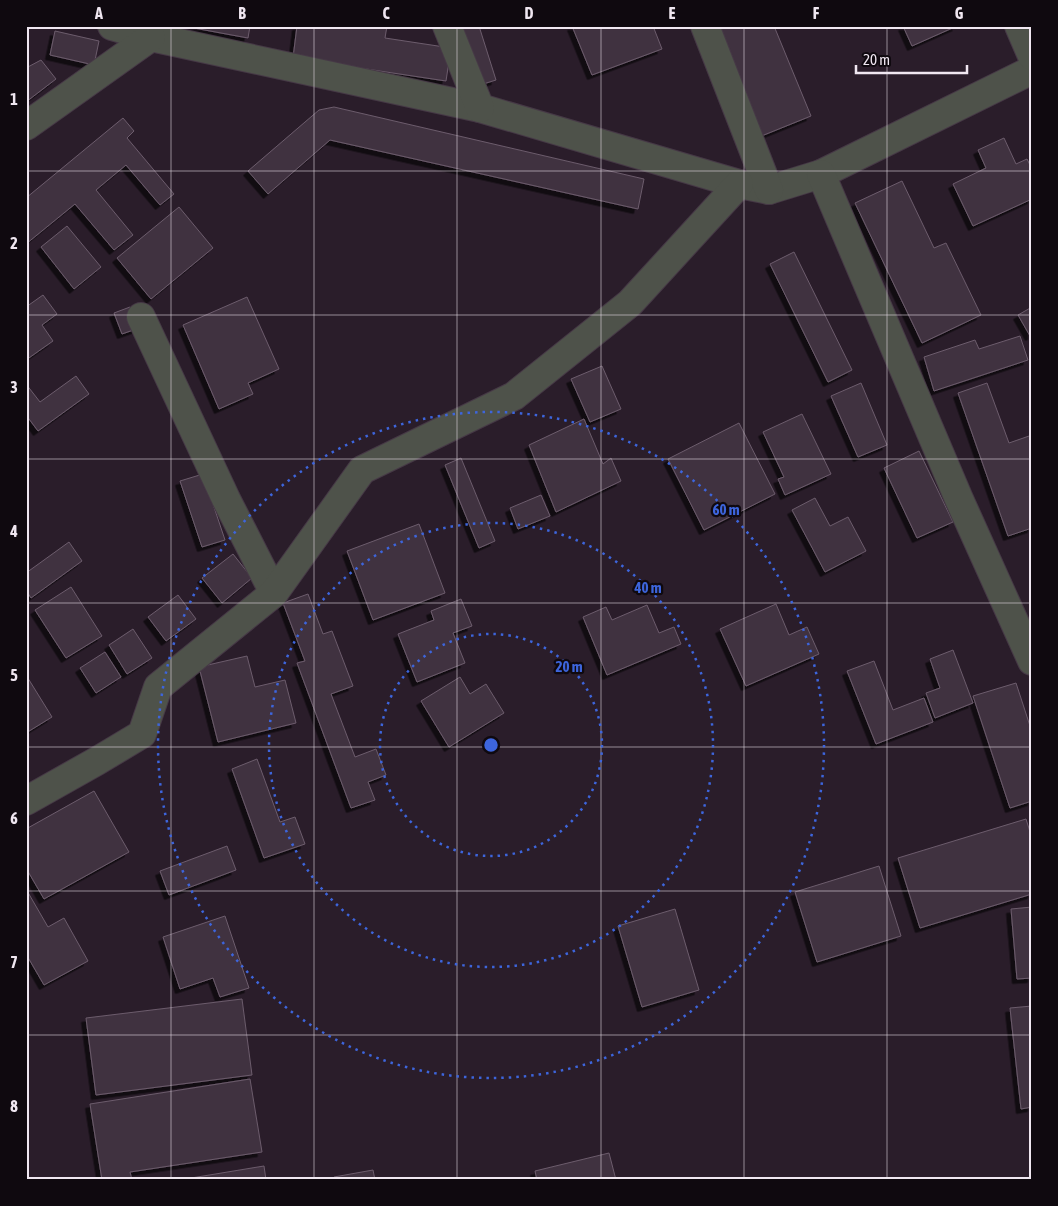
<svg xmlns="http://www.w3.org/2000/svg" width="1058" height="1206" font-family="'Asap Condensed',sans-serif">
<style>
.building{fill:#413341;stroke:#6c5c6c;filter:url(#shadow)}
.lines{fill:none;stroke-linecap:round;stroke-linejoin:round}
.minor-casing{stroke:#463946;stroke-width:30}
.minor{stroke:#4e524a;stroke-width:28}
.grid{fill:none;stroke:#f0e7f1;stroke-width:1;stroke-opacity:0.55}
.ring{fill:none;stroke:#3d65dc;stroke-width:2.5;stroke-dasharray:2.5 5}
.centre{fill:#3d65dc;stroke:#0f090f;stroke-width:2.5}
.ring-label{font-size:15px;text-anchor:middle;font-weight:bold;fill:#3d65dc;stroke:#0f090f;stroke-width:4.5;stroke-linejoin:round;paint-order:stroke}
.neatline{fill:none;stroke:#f0e7f1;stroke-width:2}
.grid-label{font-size:16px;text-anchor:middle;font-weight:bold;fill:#f0e7f1}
</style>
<defs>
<filter id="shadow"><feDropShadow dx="-4.5" dy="4.5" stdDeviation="0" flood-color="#0009"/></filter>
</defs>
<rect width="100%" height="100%" fill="#2a1d2a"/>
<g class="building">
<path d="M 183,26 L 250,26 L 248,38 Z"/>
<path d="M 297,26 L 387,26 L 385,38 L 451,48 L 446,81 L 293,58 Z"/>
<path d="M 462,26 L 479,26 L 496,80 L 480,85 Z"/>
<path d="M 572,26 L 653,26 L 662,49 L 592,75 Z"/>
<path d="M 714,26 L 774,26 L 811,116 L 759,137 Z"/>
<path d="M 903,26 L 957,26 L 912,46 Z"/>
<path d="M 55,31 L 99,41 L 94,65 L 50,55 Z"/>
<path d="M 41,60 L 56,79 L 26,102 L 26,68 Z"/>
<path d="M 334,107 L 644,179 L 638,209 L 330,140 L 268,194 L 248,171 L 319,110 Z"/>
<path d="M 123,118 L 134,131 L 127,138 L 174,194 L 160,205 L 126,165 L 96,190 L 133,235 L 114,250 L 75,204 L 26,244 L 26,198 Z"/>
<path d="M 1004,138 L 1016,164 L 1027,159 L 1032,169 L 1032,199 L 973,226 L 953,184 L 986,168 L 978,150 Z"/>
<path d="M 902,181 L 934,248 L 946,243 L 981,315 L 922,343 L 855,203 Z"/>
<path d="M 179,207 L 213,248 L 151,299 L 117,258 Z"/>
<path d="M 67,226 L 101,267 L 74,289 L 41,247 Z"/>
<path d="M 794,252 L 852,370 L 828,382 L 770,264 Z"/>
<path d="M 43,295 L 57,314 L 42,325 L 53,341 L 26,360 L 26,307 Z"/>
<path d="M 247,297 L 279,369 L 248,383 L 253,394 L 219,409 L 183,325 Z"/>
<path d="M 130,307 L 139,328 L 122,334 L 114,313 Z"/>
<path d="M 1032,307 L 1032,335 L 1030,336 L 1018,315 Z"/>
<path d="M 1020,336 L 1028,360 L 934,391 L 924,357 L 975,340 L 979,349 Z"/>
<path d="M 602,366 L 621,409 L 590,422 L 571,379 Z"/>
<path d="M 76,376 L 89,394 L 38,431 L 26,415 L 26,384 L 40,402 Z"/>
<path d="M 861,383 L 887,445 L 858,457 L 831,396 Z"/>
<path d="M 987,383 L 1009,443 L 1032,435 L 1032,528 L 1008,536 L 958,393 Z"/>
<path d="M 802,414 L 831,474 L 785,495 L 778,479 L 784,477 L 763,432 Z"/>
<path d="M 584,419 L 603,464 L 611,458 L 621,481 L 556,512 L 529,445 Z"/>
<path d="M 739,423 L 775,494 L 704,530 L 668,459 Z"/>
<path d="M 919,451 L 953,522 L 917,538 L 884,468 Z"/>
<path d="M 461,458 L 495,541 L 479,548 L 445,465 Z"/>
<path d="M 203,474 L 225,540 L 202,547 L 180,481 Z"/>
<path d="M 541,495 L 550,516 L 518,529 L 510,508 Z"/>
<path d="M 815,498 L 830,526 L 848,517 L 866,551 L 825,572 L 792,510 Z"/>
<path d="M 419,524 L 445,593 L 373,620 L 347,551 Z"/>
<path d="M 69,542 L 82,561 L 31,598 L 26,590 L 26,573 Z"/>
<path d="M 233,554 L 252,578 L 222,603 L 202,578 Z"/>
<path d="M 71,587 L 102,636 L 66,658 L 35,610 Z"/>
<path d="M 308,594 L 323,634 L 332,631 L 353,686 L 331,694 L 355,757 L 376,749 L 386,775 L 368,782 L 375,800 L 351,808 L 297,663 L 305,661 L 283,603 Z"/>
<path d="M 178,595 L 196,619 L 166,641 L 148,617 Z"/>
<path d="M 461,599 L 472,626 L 453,633 L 465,663 L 417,682 L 398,634 L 434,620 L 431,611 Z"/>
<path d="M 776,604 L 789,635 L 807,627 L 819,654 L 746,686 L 720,629 Z"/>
<path d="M 647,605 L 659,633 L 674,627 L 681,644 L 607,675 L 583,617 L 606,607 L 612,620 Z"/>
<path d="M 133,629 L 152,658 L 127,674 L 109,645 Z"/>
<path d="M 953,650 L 973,703 L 935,718 L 926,693 L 940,688 L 930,659 Z"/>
<path d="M 105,652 L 121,677 L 96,693 L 80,668 Z"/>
<path d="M 247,656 L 255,687 L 285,680 L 296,723 L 218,742 L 199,667 Z"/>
<path d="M 874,661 L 893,710 L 924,698 L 933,722 L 876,744 L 847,671 Z"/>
<path d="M 26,675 L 52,717 L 26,733 Z"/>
<path d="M 460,677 L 470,694 L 486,684 L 504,713 L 449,747 L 421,701 Z"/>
<path d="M 1016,683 L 1032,732 L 1032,801 L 1010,808 L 973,696 Z"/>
<path d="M 257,759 L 280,822 L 295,817 L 305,844 L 264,858 L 232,769 Z"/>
<path d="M 94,791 L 129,852 L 44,899 L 26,868 L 26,829 Z"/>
<path d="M 1026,819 L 1032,838 L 1032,894 L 920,928 L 898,858 Z"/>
<path d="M 227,846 L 236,870 L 169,895 L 160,871 Z"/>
<path d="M 879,866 L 901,936 L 817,962 L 795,892 Z"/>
<path d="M 26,889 L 48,927 L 64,918 L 88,961 L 44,985 L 26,954 Z"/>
<path d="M 1032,907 L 1032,978 L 1017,979 L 1011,909 Z"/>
<path d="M 675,909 L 699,990 L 642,1007 L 618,926 Z"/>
<path d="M 225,916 L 249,988 L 220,997 L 213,978 L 180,989 L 163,937 Z"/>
<path d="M 242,999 L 252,1075 L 96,1095 L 86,1018 Z"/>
<path d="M 1032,1006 L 1032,1107 L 1021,1109 L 1010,1008 Z"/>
<path d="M 250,1079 L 262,1152 L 130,1172 L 132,1180 L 102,1180 L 90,1104 Z"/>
<path d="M 609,1153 L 616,1180 L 537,1180 L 535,1171 Z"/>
<path d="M 264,1166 L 266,1180 L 179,1180 Z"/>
<path d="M 373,1170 L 375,1180 L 334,1180 L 334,1177 Z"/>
</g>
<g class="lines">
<defs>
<g id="minor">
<path d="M 112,26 L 151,37 L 480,108 L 739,184 L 769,190 L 821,174 L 1032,70"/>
<path d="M 447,26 L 480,108"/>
<path d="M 705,26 L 769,190"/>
<path d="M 1019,26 L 1032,56"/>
<path d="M 26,126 L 151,37"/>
<path d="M 821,174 L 959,499 L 1032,661"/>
<path d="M 141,317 L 226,499 L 274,593"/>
<path d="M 26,801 L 97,761 L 142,734 L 158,687 L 274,593 L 362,470 L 514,396 L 630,303 L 739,184"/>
</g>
</defs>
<use href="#minor" class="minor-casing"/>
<use href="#minor" class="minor"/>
</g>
<path class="grid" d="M 171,26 L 171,1180M 314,26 L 314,1180M 457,26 L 457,1180M 601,26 L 601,1180M 744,26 L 744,1180M 887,26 L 887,1180M 26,171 L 1032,171M 26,315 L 1032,315M 26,459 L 1032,459M 26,603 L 1032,603M 26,747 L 1032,747M 26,891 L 1032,891M 26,1035 L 1032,1035"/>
<g class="ring">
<circle cx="491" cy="745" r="111"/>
<circle cx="491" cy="745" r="222"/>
<circle cx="491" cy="745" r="333"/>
</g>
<circle cx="491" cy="745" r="8" class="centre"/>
<g class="ring-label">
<text x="726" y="515">60 m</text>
<text x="648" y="593">40 m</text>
<text x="569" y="672">20 m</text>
</g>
<rect width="1058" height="1206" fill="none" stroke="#0f090f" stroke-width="55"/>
<path d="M856 65v8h111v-8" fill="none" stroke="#f0e7f1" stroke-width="2.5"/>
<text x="863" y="65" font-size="15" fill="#f0e7f1" stroke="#0f090f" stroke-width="4" paint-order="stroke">20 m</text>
<rect x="28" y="28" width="1002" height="1150" class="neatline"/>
<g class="grid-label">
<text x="99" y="19">A</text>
<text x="242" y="19">B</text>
<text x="386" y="19">C</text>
<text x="529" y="19">D</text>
<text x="672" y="19">E</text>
<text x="816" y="19">F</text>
<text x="959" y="19">G</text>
<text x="14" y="105">1</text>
<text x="14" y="249">2</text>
<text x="14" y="393">3</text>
<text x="14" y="537">4</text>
<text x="14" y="681">5</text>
<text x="14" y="824">6</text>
<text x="14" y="968">7</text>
<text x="14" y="1112">8</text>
</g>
</svg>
